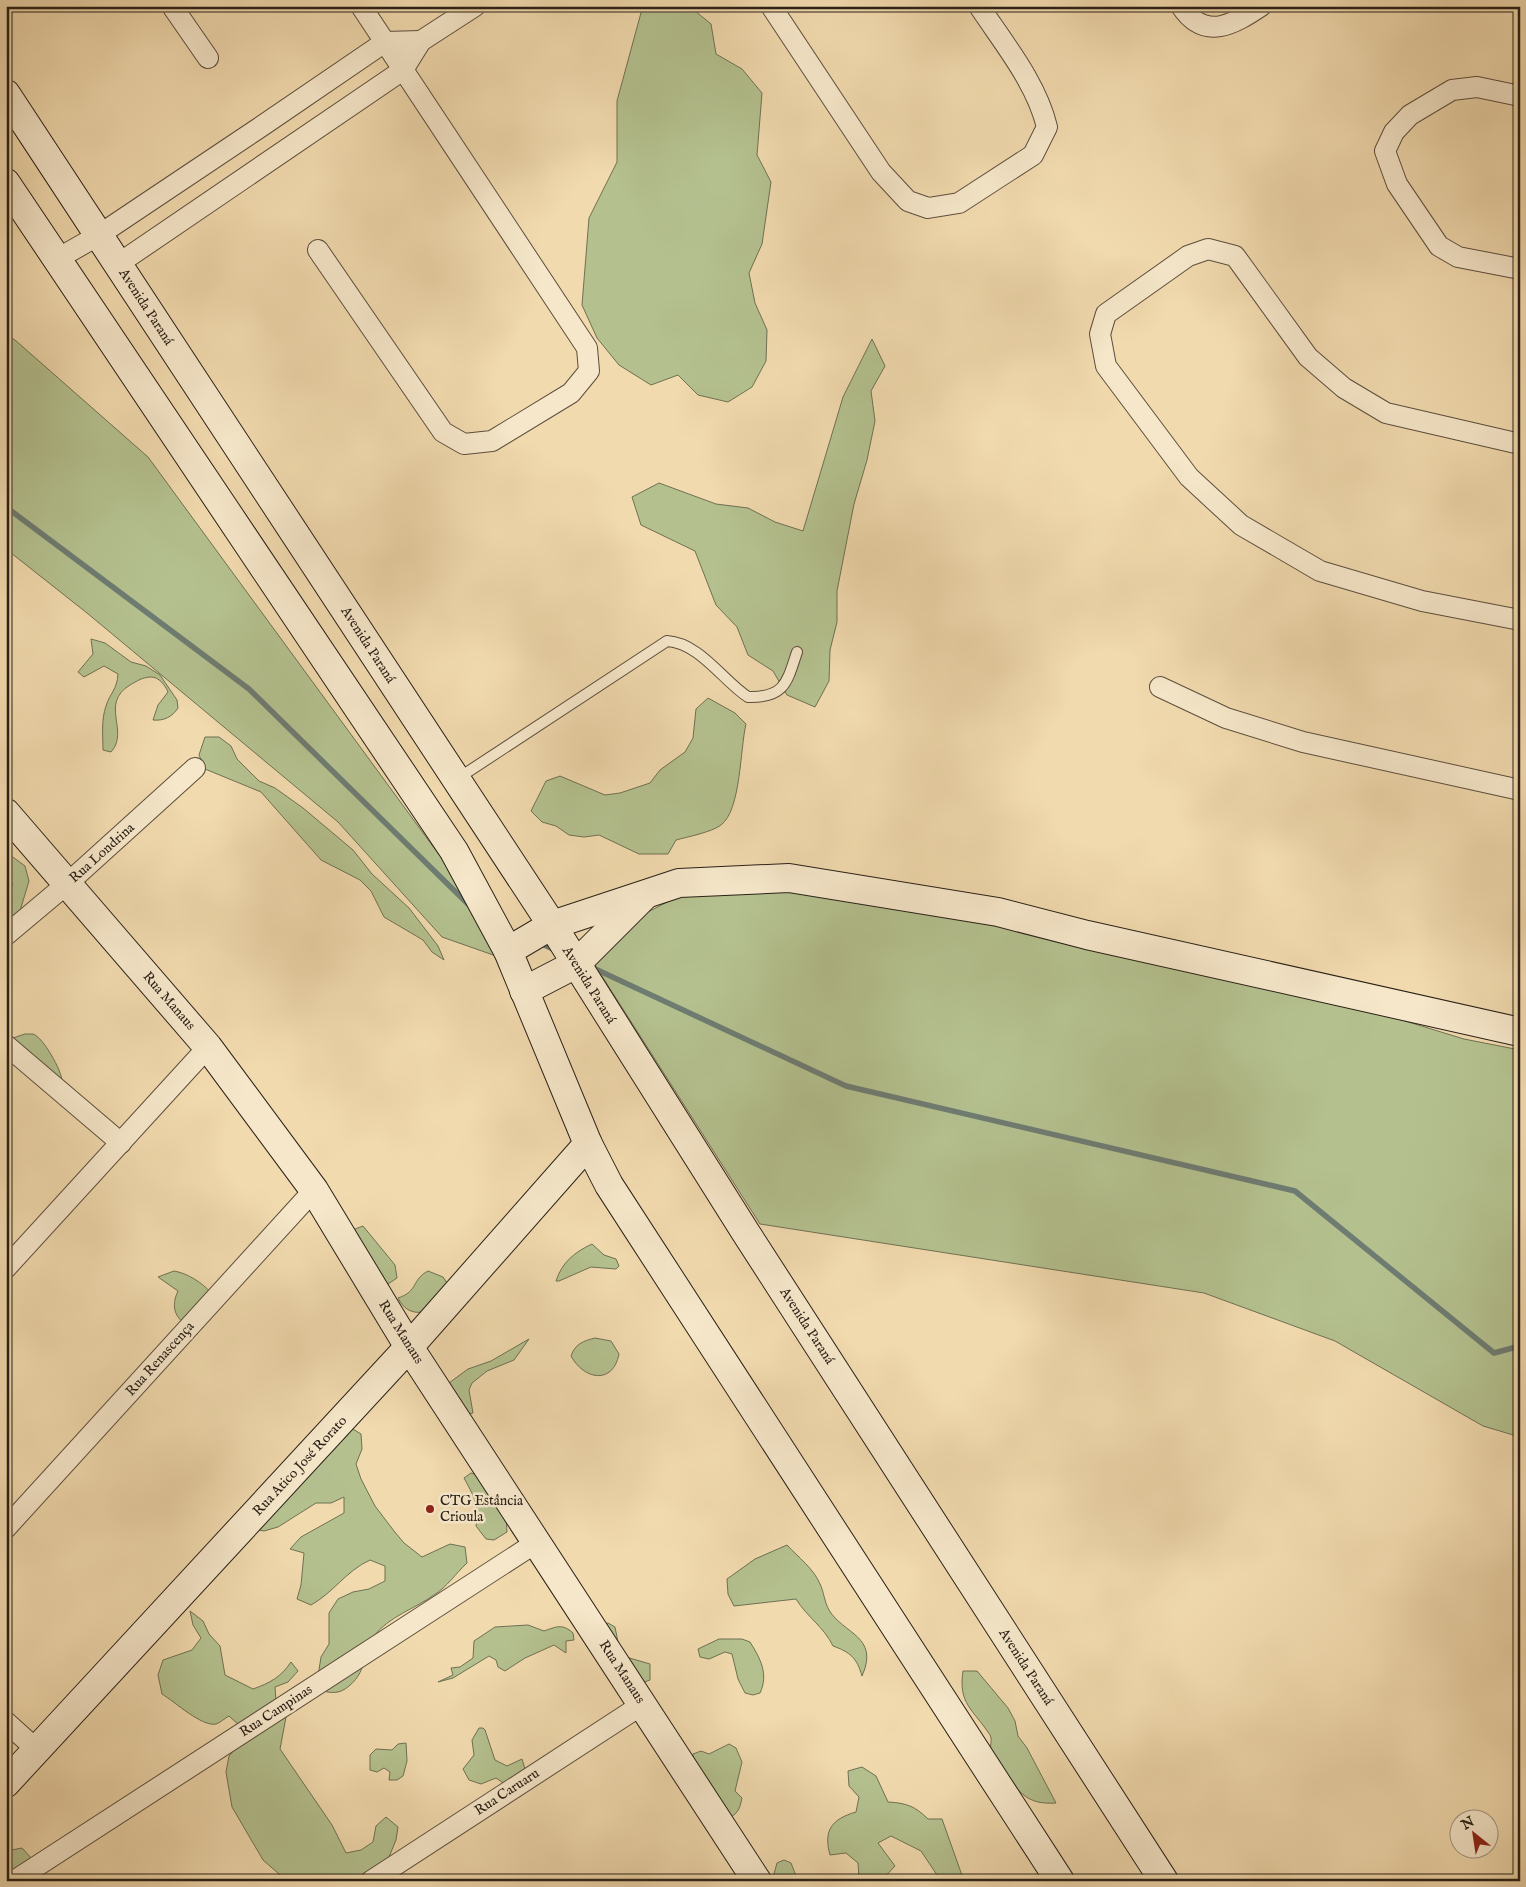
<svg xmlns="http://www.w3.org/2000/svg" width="1526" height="1887" font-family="'IM FELL English',serif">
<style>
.green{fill:#b4c18f;stroke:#6f7053}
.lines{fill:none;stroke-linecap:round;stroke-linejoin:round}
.stream{stroke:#6e7c72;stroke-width:5.5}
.lane-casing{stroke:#5c4e3d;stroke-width:12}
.street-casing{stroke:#5c4e3d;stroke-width:22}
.secondary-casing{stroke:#2a2017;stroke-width:30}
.lane{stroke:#f6e7ca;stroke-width:10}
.street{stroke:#f6e7ca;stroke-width:20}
.secondary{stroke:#f6e7ca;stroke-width:28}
.poi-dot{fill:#8f2418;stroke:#f6e7ca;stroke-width:2}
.labels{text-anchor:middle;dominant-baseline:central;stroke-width:5;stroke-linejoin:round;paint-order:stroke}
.street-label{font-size:14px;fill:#2a2017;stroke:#f6e7ca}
.poi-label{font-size:14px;fill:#2a2017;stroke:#f6e7ca;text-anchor:start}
</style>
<rect width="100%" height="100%" fill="#f1daae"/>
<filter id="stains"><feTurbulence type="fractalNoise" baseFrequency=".004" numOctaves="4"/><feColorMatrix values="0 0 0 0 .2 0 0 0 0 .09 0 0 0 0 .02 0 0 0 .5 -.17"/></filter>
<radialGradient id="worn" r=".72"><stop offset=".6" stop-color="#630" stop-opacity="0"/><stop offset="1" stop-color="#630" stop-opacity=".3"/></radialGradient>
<g class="green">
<path d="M 668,6 L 689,6 L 711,24 L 716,54 L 742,69 L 762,93 L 757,155 L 771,182 L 762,244 L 749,273 L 755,303 L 767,330 L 766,361 L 752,387 L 728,402 L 698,395 L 678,375 L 651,385 L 619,365 L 597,338 L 582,305 L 589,218 L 617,162 L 617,101 L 642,9 Z"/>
<path d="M 6,335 L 15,340 L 148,457 L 459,882 L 496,956 L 442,937 L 338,822 L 87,613 L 6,549 Z"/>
<path d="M 872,339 L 885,366 L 871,391 L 875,421 L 867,460 L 854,504 L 837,591 L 837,622 L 830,650 L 829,681 L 815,707 L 787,695 L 773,671 L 748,655 L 737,627 L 716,605 L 695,551 L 641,525 L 632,497 L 659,483 L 716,504 L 748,508 L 775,522 L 803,531 L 843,397 Z"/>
<path d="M 91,639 L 105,643 L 131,662 L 146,666 L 160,675 L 177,700 L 178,708 C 172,717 164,721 153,720 L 158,705 L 168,692 C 165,685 159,677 151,677 C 143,677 137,681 130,685 C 99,704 130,731 111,752 L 103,750 C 103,736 101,720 106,706 C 110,693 117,690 118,674 L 104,666 L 84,677 L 78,672 L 93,654 Z"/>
<path d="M 708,698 L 735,713 L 746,724 C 740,749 741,810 721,825 C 712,832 687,837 676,840 L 668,854 L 639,854 L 599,835 L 584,837 L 569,835 L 556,826 L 542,822 L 531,811 L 546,781 L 560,776 L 605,795 L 620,793 L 650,783 L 660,770 L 685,752 L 693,738 L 696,709 Z"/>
<path d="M 205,737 L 219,737 L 231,746 L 237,759 L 259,781 L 275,788 L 303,808 L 353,850 L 372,874 L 409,908 L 438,946 L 444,960 L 432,952 L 423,940 L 384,917 L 371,891 L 360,880 L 321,860 L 261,792 L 205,769 L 199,755 Z"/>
<path d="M 6,852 L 25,866 L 29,881 L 20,911 L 6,921 L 6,891 L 13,885 L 6,871 Z"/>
<path d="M 799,889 L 1088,924 L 1464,1039 L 1520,1050 L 1520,1437 L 1483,1426 L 1335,1341 L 1204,1293 L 760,1224 L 591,959 L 640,916 L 687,892 Z"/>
<path d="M 25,1034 C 28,1034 31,1034 33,1034 C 43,1037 62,1071 62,1081 L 13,1038 Z"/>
<path d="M 363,1226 L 395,1265 L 397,1278 L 385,1286 L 350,1235 L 355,1229 Z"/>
<path d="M 592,1244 L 604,1255 L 616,1259 L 619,1266 L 616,1269 L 591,1267 L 559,1281 L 556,1281 C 562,1262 575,1252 592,1244 Z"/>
<path d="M 174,1271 C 187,1273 203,1283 211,1293 L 185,1324 C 173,1315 172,1304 178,1291 L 158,1277 Z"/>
<path d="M 428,1271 L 443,1277 L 447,1283 L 423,1312 C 411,1314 403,1308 398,1298 C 419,1291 411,1280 428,1271 Z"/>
<path d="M 595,1338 L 611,1341 L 619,1354 C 613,1385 584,1380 571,1356 C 575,1344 583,1341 595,1338 Z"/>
<path d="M 529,1339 L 514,1360 L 487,1371 L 472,1383 L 469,1390 L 473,1413 L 465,1415 L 449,1391 L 449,1383 L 468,1369 L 491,1361 Z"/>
<path d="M 348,1426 L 361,1434 L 362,1449 L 356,1464 L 361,1479 L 375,1506 L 394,1531 L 404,1543 L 422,1557 L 450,1544 L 465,1547 L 467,1563 C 456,1573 447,1587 434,1595 C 416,1608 388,1617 374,1636 C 362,1651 369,1673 345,1689 C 336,1695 326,1692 316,1689 L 321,1657 L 329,1644 L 329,1613 L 338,1599 L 353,1592 L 369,1589 L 385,1581 L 385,1566 L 370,1560 C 346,1571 333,1593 311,1605 L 297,1599 L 301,1585 L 304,1553 L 290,1549 L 301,1537 L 344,1513 L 344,1497 L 331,1503 L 316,1503 L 278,1527 L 264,1531 L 249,1528 Z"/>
<path d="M 471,1473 L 478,1475 L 506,1516 L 507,1532 L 494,1540 L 486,1539 L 476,1526 C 480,1508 473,1494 464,1478 Z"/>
<path d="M 787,1545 C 798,1557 814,1569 820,1584 C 824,1592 824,1601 829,1610 C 843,1634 880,1636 862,1676 C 857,1658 850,1652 833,1646 C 824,1627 807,1617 796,1599 L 734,1606 L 728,1594 L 727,1579 L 755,1559 Z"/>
<path d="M 190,1611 L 203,1621 L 209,1634 L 220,1646 L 225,1675 L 253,1689 C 270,1683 281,1677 291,1662 L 298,1671 L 288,1682 L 275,1687 L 276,1702 L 286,1717 L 280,1749 L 332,1825 L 346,1853 L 361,1850 L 373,1842 L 376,1826 L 386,1817 L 398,1827 L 396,1840 L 384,1869 L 367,1881 L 287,1881 L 263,1860 L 232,1807 L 226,1772 L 229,1756 L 239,1744 L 240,1726 L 229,1716 C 225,1718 220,1723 216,1724 C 202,1727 175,1702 162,1694 L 158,1675 L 163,1660 L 192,1650 L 201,1638 L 193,1625 Z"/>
<path d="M 608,1623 L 615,1627 L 620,1652 L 626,1657 L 650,1664 L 650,1680 L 639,1684 L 599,1625 Z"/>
<path d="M 528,1625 L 544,1631 C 556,1627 562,1623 573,1633 L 574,1640 L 566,1641 L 566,1653 L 554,1645 L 525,1658 L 505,1671 L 498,1667 L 496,1660 L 489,1656 L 453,1678 L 438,1682 L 453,1675 L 451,1668 L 460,1667 L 473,1658 L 474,1641 L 495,1627 Z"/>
<path d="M 719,1639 L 742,1639 L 750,1642 C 760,1658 769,1674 760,1693 L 753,1695 L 745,1693 L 738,1679 L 732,1654 L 725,1652 L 709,1659 L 700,1657 L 698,1649 Z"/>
<path d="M 963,1671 L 977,1671 L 1008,1708 L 1015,1721 L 1018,1736 L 1027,1748 L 1056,1803 C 1026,1805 1019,1792 1002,1769 C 999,1765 993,1759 991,1753 C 989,1747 993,1740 990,1735 C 973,1709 958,1704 963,1671 Z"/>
<path d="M 479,1728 L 483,1728 L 485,1730 L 495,1760 L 507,1766 L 522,1759 L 525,1769 L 505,1784 L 496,1778 L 481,1784 L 469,1780 L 463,1769 L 474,1755 L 472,1740 Z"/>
<path d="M 406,1743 L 407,1761 L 403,1776 L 397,1780 L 389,1780 L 390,1772 L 384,1768 L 377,1772 L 370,1770 L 370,1755 L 376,1749 L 392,1750 L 398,1744 Z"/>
<path d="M 729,1744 L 736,1748 L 742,1762 L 735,1791 L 742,1798 C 740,1807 739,1812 731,1817 L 693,1771 L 693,1754 L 701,1751 L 709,1754 Z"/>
<path d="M 862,1767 L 876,1776 L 888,1802 C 906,1803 915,1806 928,1819 L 942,1819 L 964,1881 L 941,1881 L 921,1851 L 891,1836 L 878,1843 L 895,1866 L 881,1881 L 864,1881 L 859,1878 L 858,1863 L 846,1853 L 830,1855 C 823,1830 832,1819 856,1812 L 859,1797 L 849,1786 L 848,1771 Z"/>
<path d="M 22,1848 L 32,1859 L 6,1881 L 6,1851 Z"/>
<path d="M 784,1860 L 791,1863 L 798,1881 L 772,1881 L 777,1863 Z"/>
</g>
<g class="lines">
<g class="stream">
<path d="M 6,507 L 249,689 L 471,907"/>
<path d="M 538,942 L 557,951"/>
<path d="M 591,967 L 846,1086 L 1295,1191 L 1494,1353 L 1520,1346"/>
</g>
<defs>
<path id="lane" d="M 457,779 L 667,641 C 700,643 723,681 748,697 C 785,698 787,682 797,652"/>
<g id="street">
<path d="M 172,6 L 208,58"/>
<path d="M 771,6 L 881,172 L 908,201 L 928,208 L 959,203 L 1033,155 L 1047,127 C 1036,82 1004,44 979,6"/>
<path d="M 1181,6 C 1205,42 1234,24 1261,6"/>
<path d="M 1520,96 L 1477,87 L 1452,90 L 1410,115 L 1394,132 L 1385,151 L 1397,184 L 1439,246 L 1458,257 L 1520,269"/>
<path d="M 318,250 L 443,432 L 464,444 L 492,441 L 571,393 L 589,371 L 587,348 L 361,6"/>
<path d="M 57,259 L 99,235 L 259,128 L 385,42 L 421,41"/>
<path d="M 118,264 L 403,70 L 421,41 L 475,6"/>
<path d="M 1520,444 L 1386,413 L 1344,388 L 1308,357 L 1235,256 L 1208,249 L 1188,256 L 1106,314 L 1100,334 L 1106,366 L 1189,477 L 1241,525 L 1320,571 L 1422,601 L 1520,620"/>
<path d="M 1160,687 L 1226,718 L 1303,742 L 1520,790"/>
<path d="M 6,935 L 68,883 L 195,768"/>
<path d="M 6,1045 L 121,1143"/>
<path d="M 6,1268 L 208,1047"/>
<path d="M 6,1528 L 314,1190"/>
<path d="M 6,1722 L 37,1750"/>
<path d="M 14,1881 L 537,1542"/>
<path d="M 371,1881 L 643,1704"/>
</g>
<g id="secondary">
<path d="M 6,94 L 552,925 L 746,1233 L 1164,1881"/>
<path d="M 6,183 L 454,851 L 508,951 L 588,1144 L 609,1185 L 1060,1881"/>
<path d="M 6,813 L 208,1047 L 314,1190 L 409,1347 L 757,1881"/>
<path d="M 508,951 L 552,925 L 679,883 L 789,878 L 998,912 L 1087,935 L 1520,1032"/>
<path d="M 524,991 L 576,964 L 644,896"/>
<path d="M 6,1783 L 409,1347 L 588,1144"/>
</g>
</defs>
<use href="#lane" class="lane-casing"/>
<use href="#street" class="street-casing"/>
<use href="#secondary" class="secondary-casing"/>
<use href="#lane" class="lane"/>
<use href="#street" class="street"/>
<use href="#secondary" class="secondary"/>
</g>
<circle class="poi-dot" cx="430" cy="1509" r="5"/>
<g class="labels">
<g class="street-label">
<text transform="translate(146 307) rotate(57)">Avenida Paraná</text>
<text transform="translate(368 645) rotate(57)">Avenida Paraná</text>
<text transform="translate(102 853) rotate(-42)">Rua Londrina</text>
<text transform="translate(589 985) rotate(58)">Avenida Paraná</text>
<text transform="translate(169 1001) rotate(49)">Rua Manaus</text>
<text transform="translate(807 1326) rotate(57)">Avenida Paraná</text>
<text transform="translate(401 1332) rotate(58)">Rua Manaus</text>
<text transform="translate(160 1359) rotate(-48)">Rua Renascença</text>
<text transform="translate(300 1466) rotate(-47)">Rua Atico José Rorato</text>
<text transform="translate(1026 1667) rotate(57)">Avenida Paraná</text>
<text transform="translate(622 1672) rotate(57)">Rua Manaus</text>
<text transform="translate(276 1711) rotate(-33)">Rua Campinas</text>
<text transform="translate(507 1792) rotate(-33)">Rua Caruaru</text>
</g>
<g class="poi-label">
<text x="440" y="1501">CTG Estância<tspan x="440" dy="16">Crioula</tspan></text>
</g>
</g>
<rect width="1526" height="1887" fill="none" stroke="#f1daae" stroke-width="25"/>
<rect x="8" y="8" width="1511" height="1872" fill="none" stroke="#2a2017" stroke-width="2.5"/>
<rect x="12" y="12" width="1501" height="1862" fill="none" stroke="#2a2017"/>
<g transform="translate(1474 1834) rotate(330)"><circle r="24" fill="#f6e7ca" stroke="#a49782"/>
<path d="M0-4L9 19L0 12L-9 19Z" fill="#8f2418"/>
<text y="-8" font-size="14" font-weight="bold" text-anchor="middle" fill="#2a2017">N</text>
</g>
<rect width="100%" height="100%" filter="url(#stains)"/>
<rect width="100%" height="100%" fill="url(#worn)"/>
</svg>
